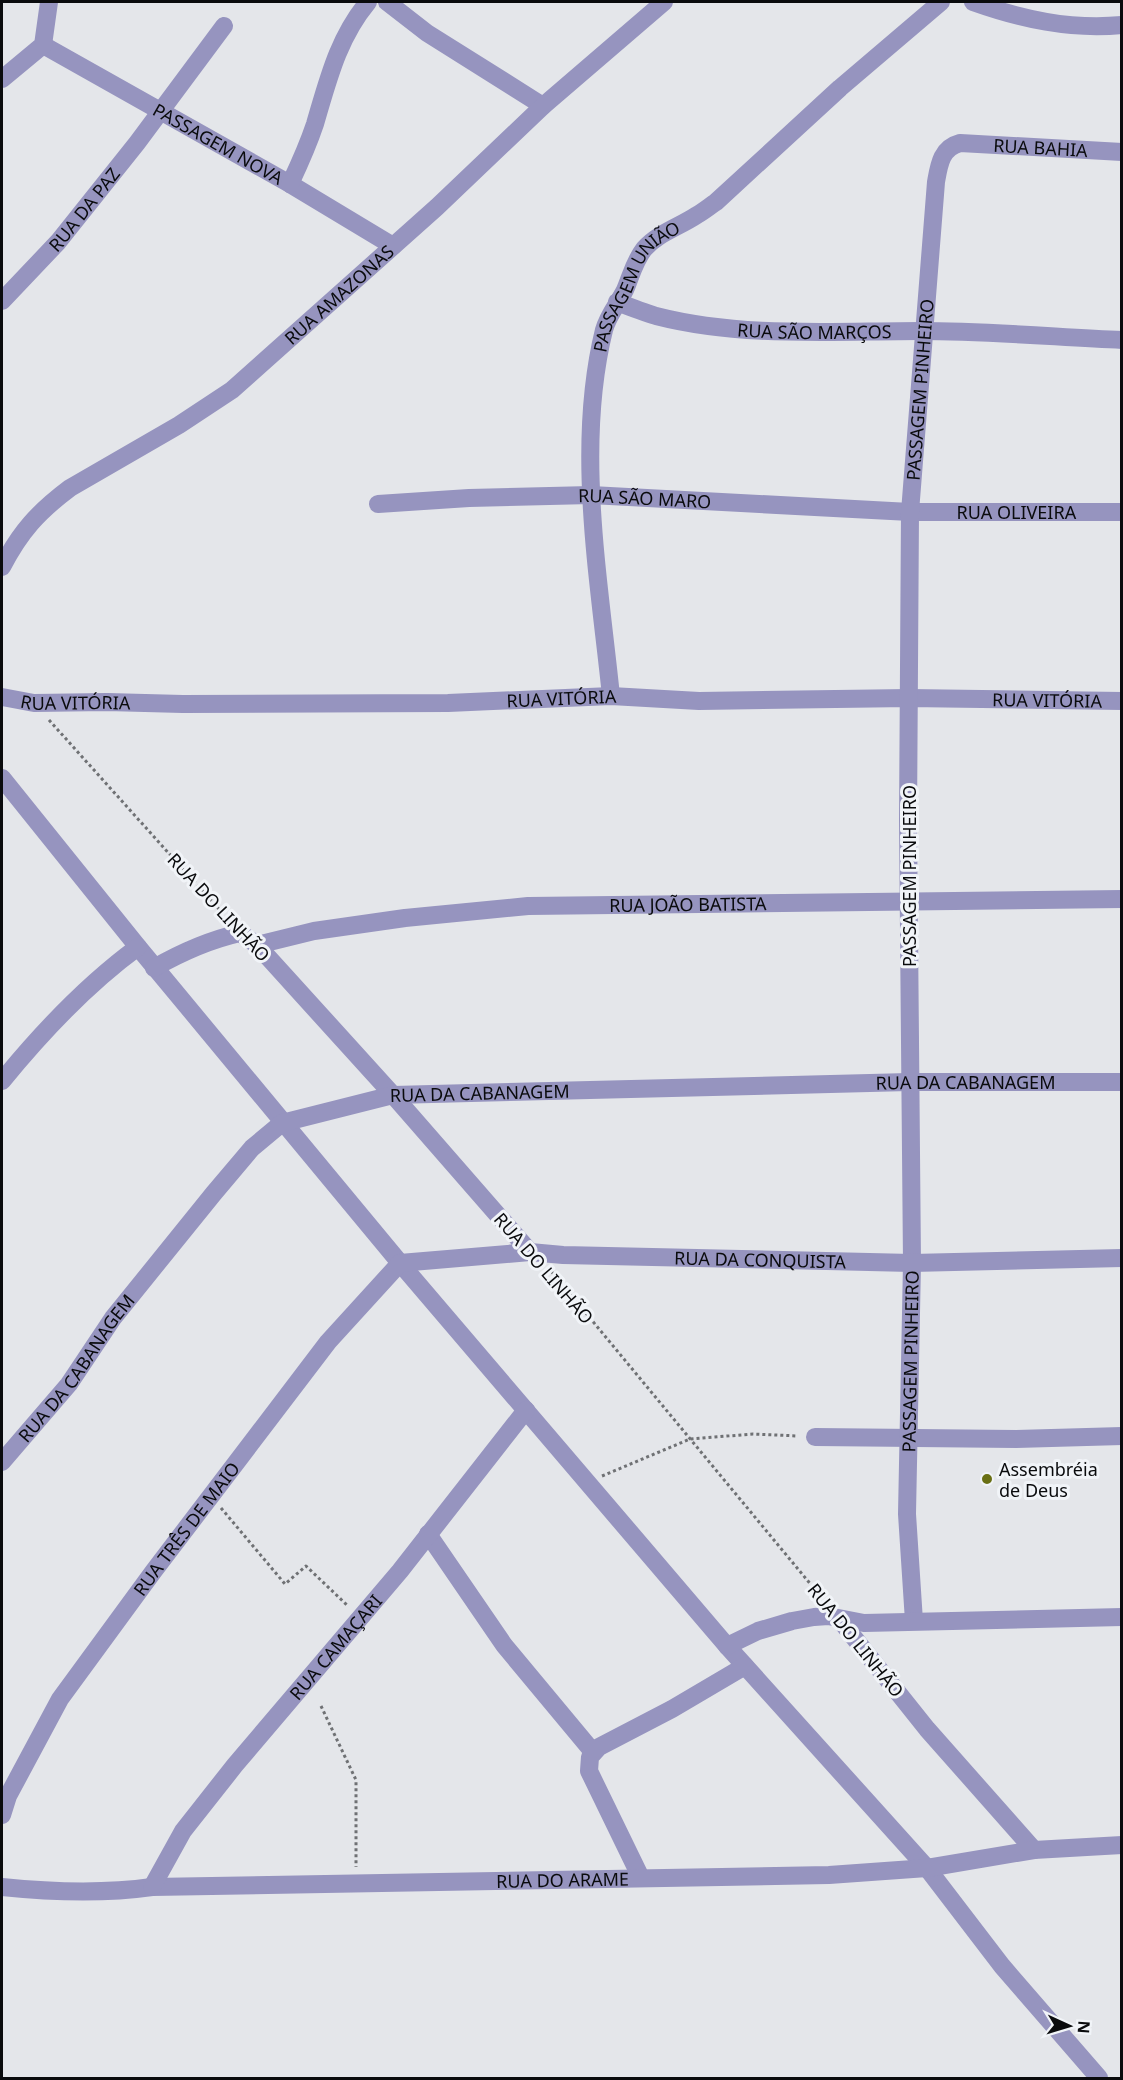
<svg xmlns="http://www.w3.org/2000/svg" width="1123" height="2080" font-family="'Noto Sans',sans-serif">
<style>
.lines{fill:none;stroke-linecap:round;stroke-linejoin:round}
.path{stroke:#6f7174;stroke-width:3;stroke-dasharray:3 3;stroke-linecap:butt}
.minor{stroke:#9694bf;stroke-width:18}
.poi-dot{fill:#696f14;stroke:#f1f4f8;stroke-width:2}
.labels{text-anchor:middle;dominant-baseline:central;stroke-width:6;stroke-linejoin:round;paint-order:stroke}
.street-label{font-size:18px;fill:#0a0b0d;stroke:#f1f4f8}
.poi-label{font-size:18px;fill:#0a0b0d;stroke:#f1f4f8;text-anchor:start}
</style>
<rect width="100%" height="100%" fill="#e4e6ea"/>
<g class="lines">
<g class="path">
<path d="M 49,720 L 227,918"/>
<path d="M 551,1271 L 822,1598"/>
<path d="M 602,1476 L 690,1439 L 753,1434 L 798,1436"/>
<path d="M 221,1508 L 285,1584 L 306,1566 L 348,1606"/>
<path d="M 321,1706 L 356,1780 L 356,1867"/>
</g>
<g class="minor">
<path d="M 387,2 L 427,33 L 543,106"/>
<path d="M 973,2 C 1021,19 1070,30 1122,25"/>
<path id="s1" d="M 43,45 L 290,184 L 393,246"/>
<path d="M 2,79 L 43,45 L 49,2"/>
<path d="M 290,184 C 299,165 308,145 315,124 C 328,80 338,38 368,2"/>
<path id="s2" d="M 2,301 L 58,242 L 137,143 L 224,26"/>
<path id="s3" d="M 617,302 C 630,307 643,312 656,316 C 742,338 833,331 920,331 C 987,331 1055,337 1122,340"/>
<path id="s4" d="M 378,504 L 469,498 L 591,495 L 910,512 L 1122,512"/>
<path id="s5" d="M 2,567 C 20,532 38,512 70,488 L 179,425 L 232,390 L 437,207 L 543,106 L 664,2"/>
<path id="s6" d="M 611,696 C 599,578 575,447 604,330 C 608,315 618,304 625,290 C 631,276 634,262 644,249 C 658,233 679,227 697,215 C 704,211 710,206 716,202 L 840,88 L 941,2"/>
<path id="s7" d="M 2,697 L 34,703 L 107,702 L 183,704 L 448,703 L 611,696 L 699,701 L 909,698 L 1122,701"/>
<path d="M 2,778 L 138,947 L 400,1263 L 727,1646 L 927,1868 L 1002,1966 L 1099,2078"/>
<path id="s8" d="M 257,945 L 314,931 L 405,918 L 528,906 L 1122,899"/>
<path d="M 154,968 C 182,952 209,940 240,933 L 257,945 L 393,1095 L 530,1252"/>
<path d="M 2,1081 C 42,1032 86,985 138,947"/>
<path d="M 815,1437 L 1016,1439 L 1122,1436"/>
<path id="s9" d="M 2,1462 L 69,1384 L 113,1318 L 214,1193 L 252,1148 L 282,1123 L 393,1095 L 909,1082 L 1122,1082"/>
<path d="M 428,1534 L 504,1645 L 593,1752"/>
<path d="M 840,1620 L 927,1729 L 1034,1850"/>
<path id="s10" d="M 914,1621 L 907,1514 L 912,1263 L 908,820 L 910,512 L 936,182 C 939,165 941,148 960,143 L 1122,152"/>
<path d="M 727,1646 L 758,1631 L 792,1621 L 814,1617 L 828,1616 L 864,1623 L 1122,1617"/>
<path id="s11" d="M 2,1815 L 8,1796 L 60,1699 L 153,1572 L 328,1342 L 400,1263 L 530,1252 L 563,1255 L 912,1263 L 1122,1258"/>
<path d="M 641,1878 L 589,1771 L 590,1757 L 599,1747 L 672,1709 L 745,1666"/>
<path id="s12" d="M 2,1887 C 51,1892 103,1894 152,1887 L 829,1875 L 927,1868 L 1034,1850 L 1122,1845"/>
<path id="s13" d="M 152,1887 L 183,1831 L 235,1765 L 400,1571 L 526,1410"/>
</g>
</g>
<circle class="poi-dot" cx="987" cy="1479" r="6"/>
<g class="labels">
<g class="street-label">
<text stroke="none"><textPath href="#s1" startOffset="201">PASSAGEM NOVA</textPath></text>
<text stroke="none"><textPath href="#s10" startOffset="1570">RUA BAHIA</textPath></text>
<text stroke="none"><textPath href="#s2" startOffset="123">RUA DA PAZ</textPath></text>
<text stroke="none"><textPath href="#s6" startOffset="423">PASSAGEM UNIÃO</textPath></text>
<text stroke="none"><textPath href="#s5" startOffset="438">RUA AMAZONAS</textPath></text>
<text stroke="none"><textPath href="#s3" startOffset="201">RUA SÃO MARÇOS</textPath></text>
<text stroke="none"><textPath href="#s10" startOffset="1232">PASSAGEM PINHEIRO</textPath></text>
<text stroke="none"><textPath href="#s4" startOffset="267">RUA SÃO MARO</textPath></text>
<text stroke="none"><textPath href="#s4" startOffset="639">RUA OLIVEIRA</textPath></text>
<text stroke="none"><textPath href="#s7" startOffset="560">RUA VITÓRIA</textPath></text>
<text stroke="none"><textPath href="#s7" startOffset="1046">RUA VITÓRIA</textPath></text>
<text stroke="none"><textPath href="#s7" startOffset="74">RUA VITÓRIA</textPath></text>
<text transform="translate(909 876) rotate(-90)">PASSAGEM PINHEIRO</text>
<text stroke="none"><textPath href="#s8" startOffset="434">RUA JOÃO BATISTA</textPath></text>
<text transform="translate(219 907) rotate(47)">RUA DO LINHÃO</text>
<text stroke="none"><textPath href="#s9" startOffset="1128">RUA DA CABANAGEM</textPath></text>
<text stroke="none"><textPath href="#s9" startOffset="642">RUA DA CABANAGEM</textPath></text>
<text stroke="none"><textPath href="#s11" startOffset="1044">RUA DA CONQUISTA</textPath></text>
<text transform="translate(544 1268) rotate(49)">RUA DO LINHÃO</text>
<text stroke="none"><textPath href="#s10" startOffset="260">PASSAGEM PINHEIRO</textPath></text>
<text stroke="none"><textPath href="#s9" startOffset="120">RUA DA CABANAGEM</textPath></text>
<text stroke="none"><textPath href="#s11" startOffset="342">RUA TRÊS DE MAIO</textPath></text>
<text transform="translate(856 1640) rotate(51)">RUA DO LINHÃO</text>
<text stroke="none"><textPath href="#s13" startOffset="303">RUA CAMAÇARI</textPath></text>
<text stroke="none"><textPath href="#s12" startOffset="561">RUA DO ARAME</textPath></text>
</g>
<g class="poi-label">
<text x="999" y="1469">Assembréia<tspan x="999" dy="21">de Deus</tspan></text>
</g>
</g>
<rect width="1123" height="2080" fill="none" stroke="#0a0b0d" stroke-width="6"/>
<g transform="translate(1069 2026) rotate(94)" stroke="#f1f4f8" stroke-width="4.5" paint-order="stroke">
<path d="M0-4.5L10 22L0 15L-10 22Z" fill="#0a0b0d"/>
<text y="-9" font-size="16" font-weight="bold" text-anchor="middle" fill="#0a0b0d">N</text>
</g>
</svg>
